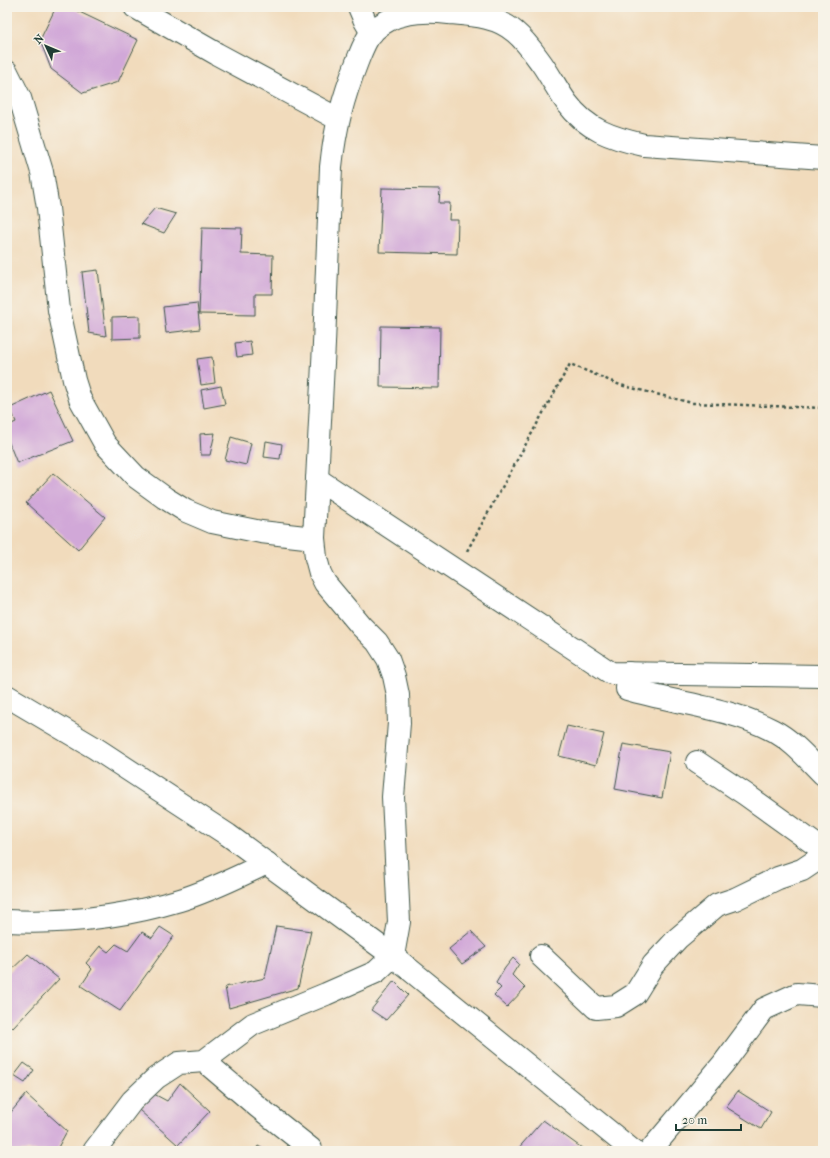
<svg xmlns="http://www.w3.org/2000/svg" width="830" height="1158" font-family="'IM FELL French Canon',serif">
<style>
.building{fill:#d1a8d8}
.lines{fill:none;stroke-linecap:round;stroke-linejoin:round}
.minor-casing{stroke:#3e5548;stroke-width:24}
.path{stroke:#3e5548;stroke-width:2.5;stroke-dasharray:3 3;stroke-linecap:butt}
.minor{stroke:#fff;stroke-width:22}
</style>
<rect width="100%" height="100%" fill="#f7f3e8"/>
<filter id="ink" filterUnits="userSpaceOnUse"><feTurbulence type="fractalNoise" baseFrequency=".025" numOctaves="2"/><feDisplacementMap in="SourceGraphic" scale="8" xChannelSelector="R" yChannelSelector="G"/><feConvolveMatrix kernelMatrix="1 2 1 2 8 2 1 2 1" color-interpolation-filters="sRGB"/></filter>
<filter id="wash" filterUnits="userSpaceOnUse"><feTurbulence type="fractalNoise" baseFrequency=".012" numOctaves="4" result="noise"/><feDisplacementMap in="SourceGraphic" scale="16" xChannelSelector="R" yChannelSelector="G"/><feGaussianBlur stdDeviation="0.9" result="paint"/><feColorMatrix in="noise" values="0 0 0 0 0 0 0 0 0 0 0 0 0 0 0 0 0 1.4 0 .05"/><feComposite in="paint" operator="in"/></filter>
<g filter="url(#wash)">
<rect width="100%" height="100%" fill="#f1dbbc"/>
<g id="blocks">
<g class="building">
<path d="M 56,7 L 69,7 L 138,40 L 118,82 L 83,93 L 51,69 L 40,40 Z"/>
<path d="M 382,188 L 440,189 L 439,203 L 450,203 L 449,220 L 458,220 L 457,254 L 379,252 Z"/>
<path d="M 155,208 L 176,214 L 164,233 L 141,224 Z"/>
<path d="M 202,227 L 242,228 L 241,254 L 273,255 L 272,294 L 255,294 L 255,315 L 199,314 Z"/>
<path d="M 98,270 L 106,336 L 89,333 L 82,272 Z"/>
<path d="M 197,303 L 200,329 L 166,333 L 163,307 Z"/>
<path d="M 140,316 L 140,338 L 112,339 L 112,317 Z"/>
<path d="M 381,326 L 440,327 L 439,388 L 380,387 Z"/>
<path d="M 250,341 L 252,355 L 237,357 L 235,343 Z"/>
<path d="M 212,357 L 215,383 L 201,385 L 197,359 Z"/>
<path d="M 221,386 L 225,404 L 204,408 L 201,390 Z"/>
<path d="M 49,390 L 73,441 L 17,463 L 7,438 L 7,426 L 16,422 L 10,408 Z"/>
<path d="M 215,433 L 210,455 L 201,455 L 200,434 Z"/>
<path d="M 231,437 L 251,443 L 246,465 L 225,460 Z"/>
<path d="M 266,441 L 282,444 L 280,459 L 264,457 Z"/>
<path d="M 53,473 L 105,517 L 78,550 L 26,503 Z"/>
<path d="M 567,726 L 604,734 L 596,765 L 559,756 Z"/>
<path d="M 623,744 L 670,752 L 662,798 L 615,789 Z"/>
<path d="M 276,926 L 311,931 L 298,988 L 229,1008 L 225,987 L 265,978 Z"/>
<path d="M 160,927 L 174,936 L 120,1011 L 81,986 L 92,969 L 86,963 L 100,946 L 108,952 L 116,944 L 128,951 L 142,932 L 152,938 Z"/>
<path d="M 471,931 L 486,947 L 462,964 L 449,949 Z"/>
<path d="M 28,954 L 59,979 L 13,1028 L 7,1022 L 7,974 Z"/>
<path d="M 513,958 L 519,964 L 512,975 L 525,988 L 507,1007 L 494,995 L 501,988 L 496,983 L 505,968 Z"/>
<path d="M 394,981 L 408,995 L 386,1020 L 371,1010 Z"/>
<path d="M 24,1063 L 34,1070 L 25,1083 L 14,1076 Z"/>
<path d="M 180,1083 L 210,1111 L 178,1145 L 139,1110 L 154,1094 L 167,1101 Z"/>
<path d="M 738,1091 L 771,1112 L 761,1129 L 726,1107 Z"/>
<path d="M 26,1094 L 67,1131 L 56,1151 L 15,1151 L 7,1148 L 7,1117 Z"/>
<path d="M 543,1120 L 586,1151 L 516,1151 Z"/>
<path d="M 258,1146 L 267,1151 L 255,1151 Z"/>
</g>
</g>
</g>
<g filter="url(#ink)">
<use href="#blocks" fill-opacity="0" stroke="#3e5548" stroke-width="1"/>
<g class="lines">
<defs>
<g id="minor">
<path d="M 135,7 L 217,54 L 338,119"/>
<path d="M 359,7 L 365,21 L 372,33"/>
<path d="M 7,72 L 20,98 L 42,172 L 48,208 L 59,310 L 74,380 L 80,399 L 105,444 L 136,477 L 165,498 L 186,511 L 212,522 L 261,532 L 314,538"/>
<path d="M 317,479 L 611,673 L 823,676"/>
<path d="M 628,673 L 627,689 C 675,703 727,707 772,730 C 792,740 807,758 823,774"/>
<path d="M 7,696 L 95,748 L 228,835 L 393,956 L 633,1151"/>
<path d="M 697,762 L 745,794 L 823,850"/>
<path d="M 7,921 C 66,924 123,917 180,900 C 210,891 239,876 267,863"/>
<path d="M 541,956 L 596,1008 L 616,1006 L 635,994 L 653,965 L 678,938 L 717,905 L 735,899 L 778,878 L 802,870 L 823,856"/>
<path d="M 204,1061 L 258,1107 L 311,1149 L 310,1151"/>
<path d="M 94,1151 L 132,1101 L 156,1078 L 179,1063 L 204,1061 L 253,1024 L 326,994 L 376,972 L 393,956 L 399,922 L 393,797 L 399,723 L 398,695 L 394,676 L 388,659 L 377,642 L 361,626 L 325,583 L 320,573 L 316,558 L 314,538 L 324,344 L 331,167 C 335,128 343,98 357,62 C 361,52 365,40 372,32 C 377,27 383,23 389,20 C 406,11 431,11 449,13 C 472,15 497,16 515,32 C 526,41 534,53 542,64 C 551,77 558,91 567,103 C 587,130 612,138 644,145 L 823,158"/>
<path d="M 650,1151 L 723,1064 L 764,1009 L 797,994 L 823,996"/>
</g>
</defs>
<use href="#minor" class="minor-casing"/>
<path class="path" d="M 467,551 L 570,364 L 620,385 L 692,403 L 823,408"/>
<use href="#minor" class="minor"/>
</g>
</g>
<rect width="830" height="1158" fill="none" stroke="#f7f3e8" stroke-width="24"/>
<g transform="translate(46 46) rotate(314)" stroke="#f7f3e8" stroke-width="3" paint-order="stroke">
<path d="M0-3L7 15L0 10L-7 15Z" fill="#1f3d34"/>
<text y="-6" font-size="11" font-weight="bold" text-anchor="middle" fill="#1f3d34">N</text>
</g>
<path d="M676 1124v6h65v-6" fill="none" stroke="#1f3d34" stroke-width="2"/>
<text x="682" y="1124" font-size="12" fill="#1f3d34" stroke="#f7f3e8" stroke-width="3" paint-order="stroke">20 m</text>
</svg>
